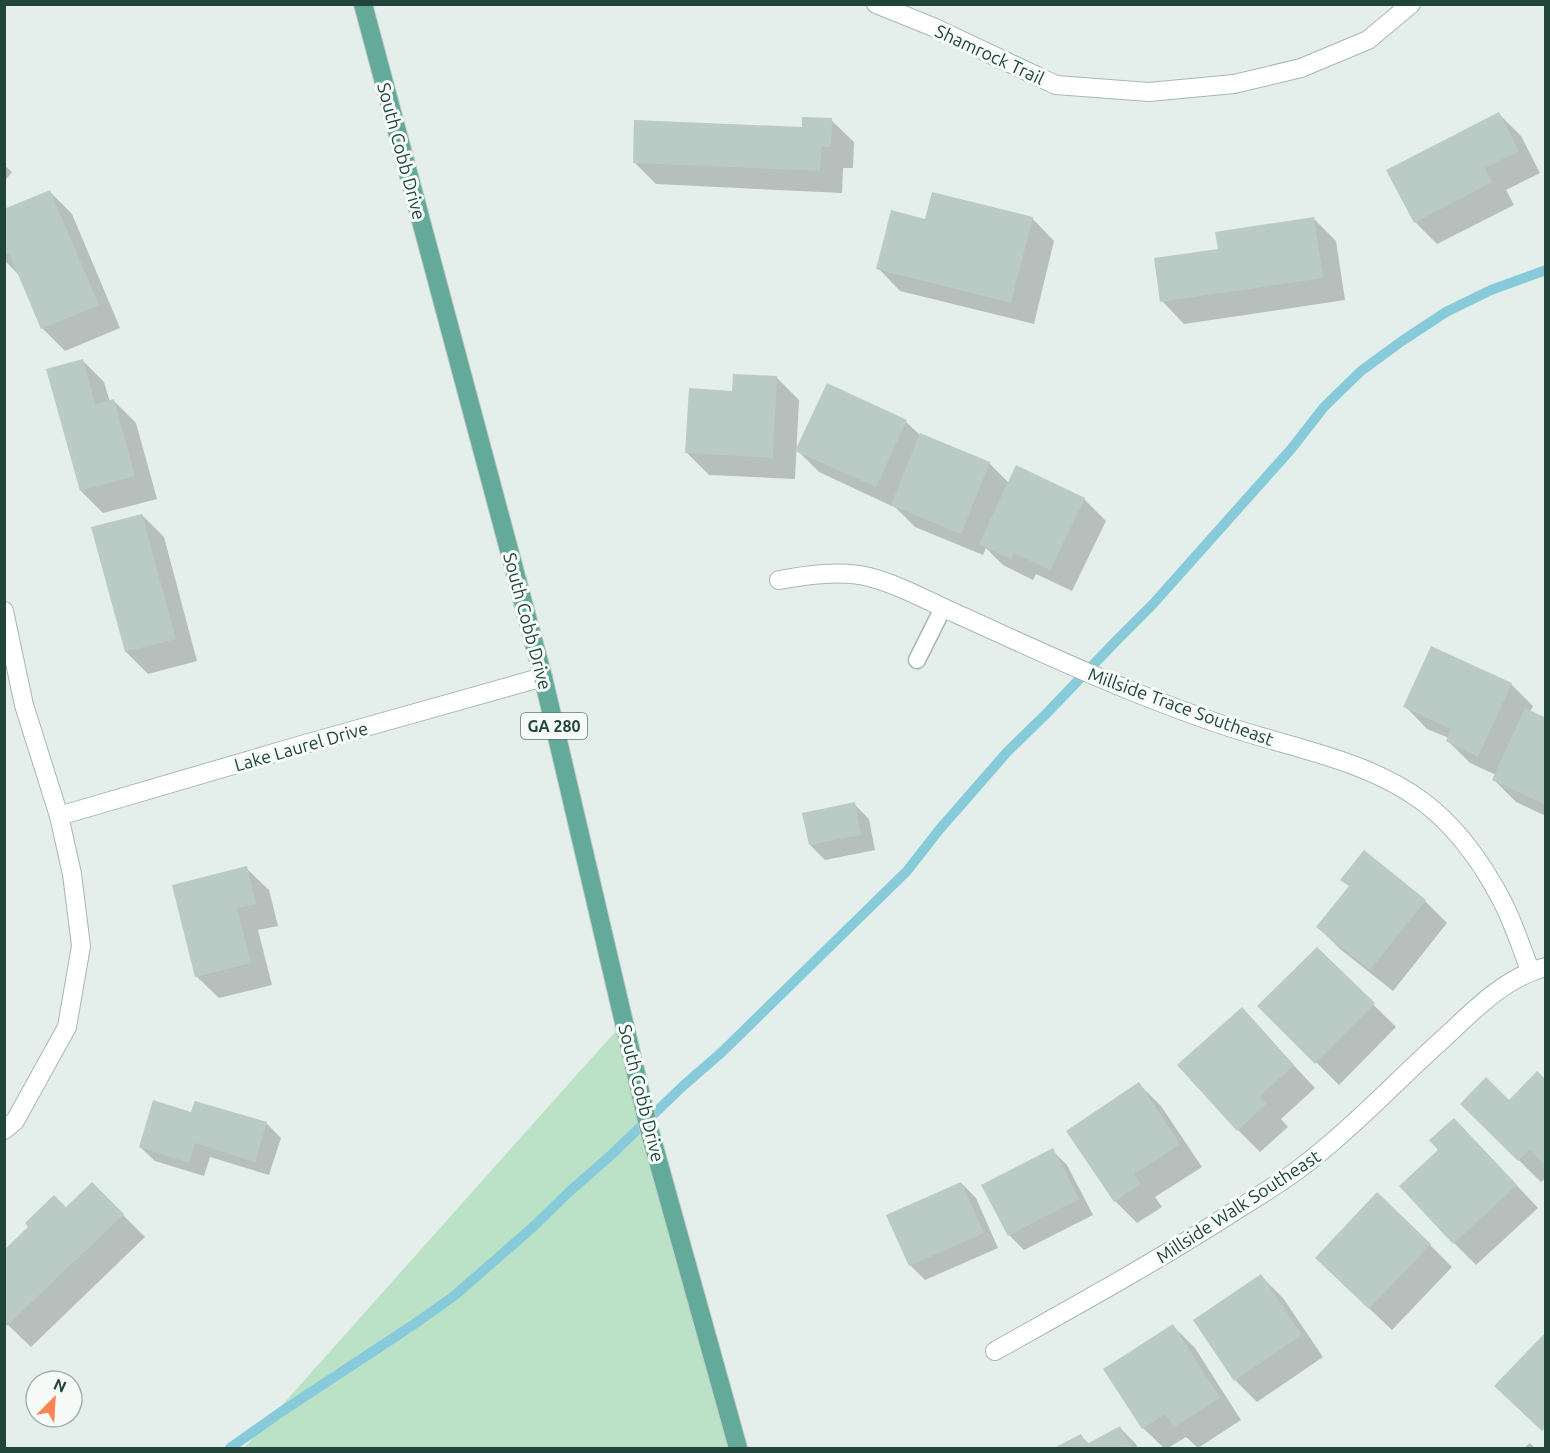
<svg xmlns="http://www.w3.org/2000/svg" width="1550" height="1453" font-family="Ubuntu,sans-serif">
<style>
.green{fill:#bbe2c7}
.shadow{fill:#0003}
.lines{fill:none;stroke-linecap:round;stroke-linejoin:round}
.stream{stroke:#87cbda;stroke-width:10}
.building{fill:#b9cbc4}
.lane-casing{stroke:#a6b8b3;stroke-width:19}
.street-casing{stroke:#a6b8b3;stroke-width:20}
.primary-casing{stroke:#c1cbc8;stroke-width:20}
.lane{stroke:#fff;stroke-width:16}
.street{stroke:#fff;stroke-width:18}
.primary{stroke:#64aa9a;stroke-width:18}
.labels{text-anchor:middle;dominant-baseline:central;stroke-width:6;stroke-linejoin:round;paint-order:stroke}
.shield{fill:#f6fbf8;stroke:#617b74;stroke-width:1.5}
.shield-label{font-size:16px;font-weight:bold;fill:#21443b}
.street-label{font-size:18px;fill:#21443b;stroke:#f6fbf8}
</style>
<rect width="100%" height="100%" fill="#e4efeb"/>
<path class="green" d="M 618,1029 L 743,1448 L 244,1448 L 572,1080 Z"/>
<g class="shadow">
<path d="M 1499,114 L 1521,136 L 1540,173 L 1506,190 L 1514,205 L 1437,244 L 1415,222 Z"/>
<path d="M 831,120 L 854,142 L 853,168 L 843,168 L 842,193 L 656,184 L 634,162 L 803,129 Z"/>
<path d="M 4,165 L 12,172 L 4,182 Z"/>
<path d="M 50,192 L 72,214 L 120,328 L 65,351 L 42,328 L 20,276 L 4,260 L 4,210 Z"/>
<path d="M 1032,218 L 1054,241 L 1034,324 L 900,291 L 878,268 L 926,221 Z"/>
<path d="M 1314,219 L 1336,241 L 1345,300 L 1184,324 L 1162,301 Z"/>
<path d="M 82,360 L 104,382 L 110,402 L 114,401 L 136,423 L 157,499 L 103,513 L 81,491 Z"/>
<path d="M 777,378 L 799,400 L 795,479 L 709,475 L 687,453 L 734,392 Z"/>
<path d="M 906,422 L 921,436 L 989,463 L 1009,483 L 1084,499 L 1106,521 L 1072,591 L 1036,574 L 1033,580 L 1003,565 L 986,548 L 983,555 L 915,527 L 896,508 L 819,472 L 797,450 Z"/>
<path d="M 142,515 L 164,537 L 197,661 L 148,674 L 126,652 Z"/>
<path d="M 1511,684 L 1533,706 L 1530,712 L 1546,719 L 1546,816 L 1516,802 L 1494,780 L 1496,775 L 1470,763 L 1448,741 L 1449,738 L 1427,729 L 1405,706 Z"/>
<path d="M 854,804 L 869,819 L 875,850 L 825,860 L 810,845 Z"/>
<path d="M 1364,853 L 1425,901 L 1447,923 L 1393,991 L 1340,949 L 1318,927 L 1350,887 L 1342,880 Z"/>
<path d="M 246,868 L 269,890 L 278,926 L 258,930 L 272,985 L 219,998 L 196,976 Z"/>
<path d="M 1317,949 L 1396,1027 L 1339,1085 L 1260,1006 Z"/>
<path d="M 1241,1009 L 1315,1088 L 1281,1119 L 1288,1127 L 1260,1152 L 1238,1130 Z"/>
<path d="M 1546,1082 L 1546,1178 L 1541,1182 L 1462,1104 L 1509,1102 Z"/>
<path d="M 1139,1084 L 1161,1106 L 1202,1167 L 1155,1197 L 1162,1207 L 1137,1223 L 1115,1201 Z"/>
<path d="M 192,1114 L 266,1123 L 281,1138 L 269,1175 L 210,1157 L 204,1176 L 155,1161 L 140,1147 Z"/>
<path d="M 1476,1142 L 1538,1208 L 1476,1265 L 1454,1243 Z"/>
<path d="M 1052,1150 L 1067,1165 L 1093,1215 L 1024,1250 L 1009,1235 Z"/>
<path d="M 961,1183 L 976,1198 L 998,1248 L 925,1280 L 910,1265 Z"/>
<path d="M 92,1184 L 145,1237 L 31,1347 L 4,1321 L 66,1209 Z"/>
<path d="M 1430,1245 L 1452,1267 L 1392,1330 L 1339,1280 Z"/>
<path d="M 1261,1276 L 1283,1298 L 1323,1357 L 1257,1402 L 1235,1380 Z"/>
<path d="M 1173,1326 L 1195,1348 L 1241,1420 L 1198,1448 L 1186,1437 L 1168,1448 L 1164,1448 L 1143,1428 Z"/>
<path d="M 1120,1428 L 1135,1443 L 1138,1448 L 1057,1448 L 1081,1436 L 1090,1445 Z"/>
<path d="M 1530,1443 L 1535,1448 L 1524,1448 Z"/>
</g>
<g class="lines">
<path class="stream" d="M 230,1448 L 281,1412 L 413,1325 L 454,1296 L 533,1227 L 570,1191 L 609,1157 L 683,1086 L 722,1052 L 907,871 L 939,830 L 1008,751 L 1045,715 L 1117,640 L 1153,604 L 1292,448 L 1324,407 L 1361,371 L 1402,341 L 1446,312 L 1491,290 L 1546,270"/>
</g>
<g class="building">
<path d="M 1499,112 L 1519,151 L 1485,168 L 1492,182 L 1414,223 L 1386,170 Z"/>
<path d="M 802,117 L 832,118 L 831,147 L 822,146 L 820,171 L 633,163 L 634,120 L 802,127 Z"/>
<path d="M 50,190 L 99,305 L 41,329 L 9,253 L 4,255 L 4,209 Z"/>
<path d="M 932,192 L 1033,217 L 1011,303 L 876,269 L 891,210 L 925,219 Z"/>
<path d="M 1314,217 L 1323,278 L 1160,302 L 1154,258 L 1218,249 L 1215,232 Z"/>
<path d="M 83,359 L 95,404 L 114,399 L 135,476 L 80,491 L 46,369 Z"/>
<path d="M 733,374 L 777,376 L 773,458 L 685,453 L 689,388 L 732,391 Z"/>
<path d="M 827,383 L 907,420 L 876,487 L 795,451 Z"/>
<path d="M 920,433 L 990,462 L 961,534 L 891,505 Z"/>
<path d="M 1016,465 L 1085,498 L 1050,570 L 1014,553 L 1011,559 L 979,544 Z"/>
<path d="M 142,514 L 176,639 L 125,652 L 91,527 Z"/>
<path d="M 1431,646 L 1512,683 L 1478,757 L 1446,741 L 1451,729 L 1403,707 Z"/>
<path d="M 1525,708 L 1546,718 L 1546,805 L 1492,780 Z"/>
<path d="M 855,802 L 861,835 L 809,845 L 802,813 Z"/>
<path d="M 1364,850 L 1426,900 L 1370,970 L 1316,927 L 1349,886 L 1340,880 Z"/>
<path d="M 247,866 L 256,904 L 237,908 L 251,963 L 195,977 L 172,885 Z"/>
<path d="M 1317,947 L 1375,1003 L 1315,1064 L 1257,1006 Z"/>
<path d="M 1242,1007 L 1294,1065 L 1260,1096 L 1266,1104 L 1237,1131 L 1177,1065 Z"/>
<path d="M 1537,1071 L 1546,1080 L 1546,1161 L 1543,1164 L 1530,1150 L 1518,1161 L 1460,1104 L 1486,1077 L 1509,1100 Z"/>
<path d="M 1139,1082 L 1180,1144 L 1134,1174 L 1141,1184 L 1114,1202 L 1066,1131 Z"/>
<path d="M 153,1100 L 191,1112 L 195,1101 L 267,1122 L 255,1162 L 195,1143 L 189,1163 L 139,1147 Z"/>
<path d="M 1454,1118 L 1517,1185 L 1453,1244 L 1399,1186 L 1438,1150 L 1429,1140 Z"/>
<path d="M 1053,1148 L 1079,1199 L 1008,1236 L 981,1185 Z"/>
<path d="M 92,1182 L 124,1214 L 7,1326 L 4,1323 L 4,1250 L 28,1227 L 25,1223 L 54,1195 L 66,1207 Z"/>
<path d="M 961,1182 L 984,1233 L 909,1266 L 886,1215 Z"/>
<path d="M 1377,1192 L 1431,1244 L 1369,1309 L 1315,1258 Z"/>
<path d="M 1261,1274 L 1302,1335 L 1234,1381 L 1193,1320 Z"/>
<path d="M 1173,1324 L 1220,1398 L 1174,1427 L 1165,1414 L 1142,1429 L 1103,1369 Z"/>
<path d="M 1546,1332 L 1546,1427 L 1542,1431 L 1494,1386 Z"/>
<path d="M 1120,1426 L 1132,1448 L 1054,1448 L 1081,1434 L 1087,1444 Z"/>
</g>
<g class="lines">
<defs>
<path id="lane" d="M 917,660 L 943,608"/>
<g id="street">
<path d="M 876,4 L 933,27 L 1056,85 L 1149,92 L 1234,84 L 1301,68 L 1368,40 L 1411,4"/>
<path d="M 779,580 C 807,575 841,570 869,577 C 900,585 928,601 957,614 C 1017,641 1078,670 1139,694 C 1177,709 1216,724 1255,735 C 1312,752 1373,765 1422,801 C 1457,827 1481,861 1501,899 C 1513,921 1521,947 1530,970"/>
<path d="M 4,611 L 24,705 L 59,816 L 72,874 L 81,946 L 67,1027 L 15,1121 L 4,1130"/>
<path d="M 59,816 L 298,746 L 543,677"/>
<path d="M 995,1351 C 1077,1305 1159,1260 1238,1209 C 1257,1197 1277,1185 1295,1172 C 1348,1133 1394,1083 1443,1039 C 1473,1011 1505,977 1546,967"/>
</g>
<path id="primary" d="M 363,4 L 543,677 L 648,1125 L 738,1448"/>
</defs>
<use href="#lane" class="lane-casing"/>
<use href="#street" class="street-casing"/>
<use href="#primary" class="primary-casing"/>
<use href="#lane" class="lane"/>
<use href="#street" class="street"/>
<use href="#primary" class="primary"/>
</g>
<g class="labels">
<rect class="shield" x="521" y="713" width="66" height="26" rx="4.5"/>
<g class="shield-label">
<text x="554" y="726">GA 280</text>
</g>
<g class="street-label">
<text transform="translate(990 54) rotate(25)">Shamrock Trail</text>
<text transform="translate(402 151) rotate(75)">South Cobb Drive</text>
<text transform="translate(528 621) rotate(75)">South Cobb Drive</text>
<text transform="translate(1181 706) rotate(20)">Millside Trace Southeast</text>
<text transform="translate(301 746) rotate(-16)">Lake Laurel Drive</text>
<text transform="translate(642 1093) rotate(76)">South Cobb Drive</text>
<text transform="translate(1238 1206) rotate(-33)">Millside Walk Southeast</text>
</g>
</g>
<rect width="1550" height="1453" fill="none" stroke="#21443b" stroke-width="12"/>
<g transform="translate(54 1399) rotate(24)"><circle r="28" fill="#f6fbf8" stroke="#a1b2ac" stroke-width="1.5"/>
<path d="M0-4.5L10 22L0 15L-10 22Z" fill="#ff8253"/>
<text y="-9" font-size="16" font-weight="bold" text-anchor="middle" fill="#21443b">N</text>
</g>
</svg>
